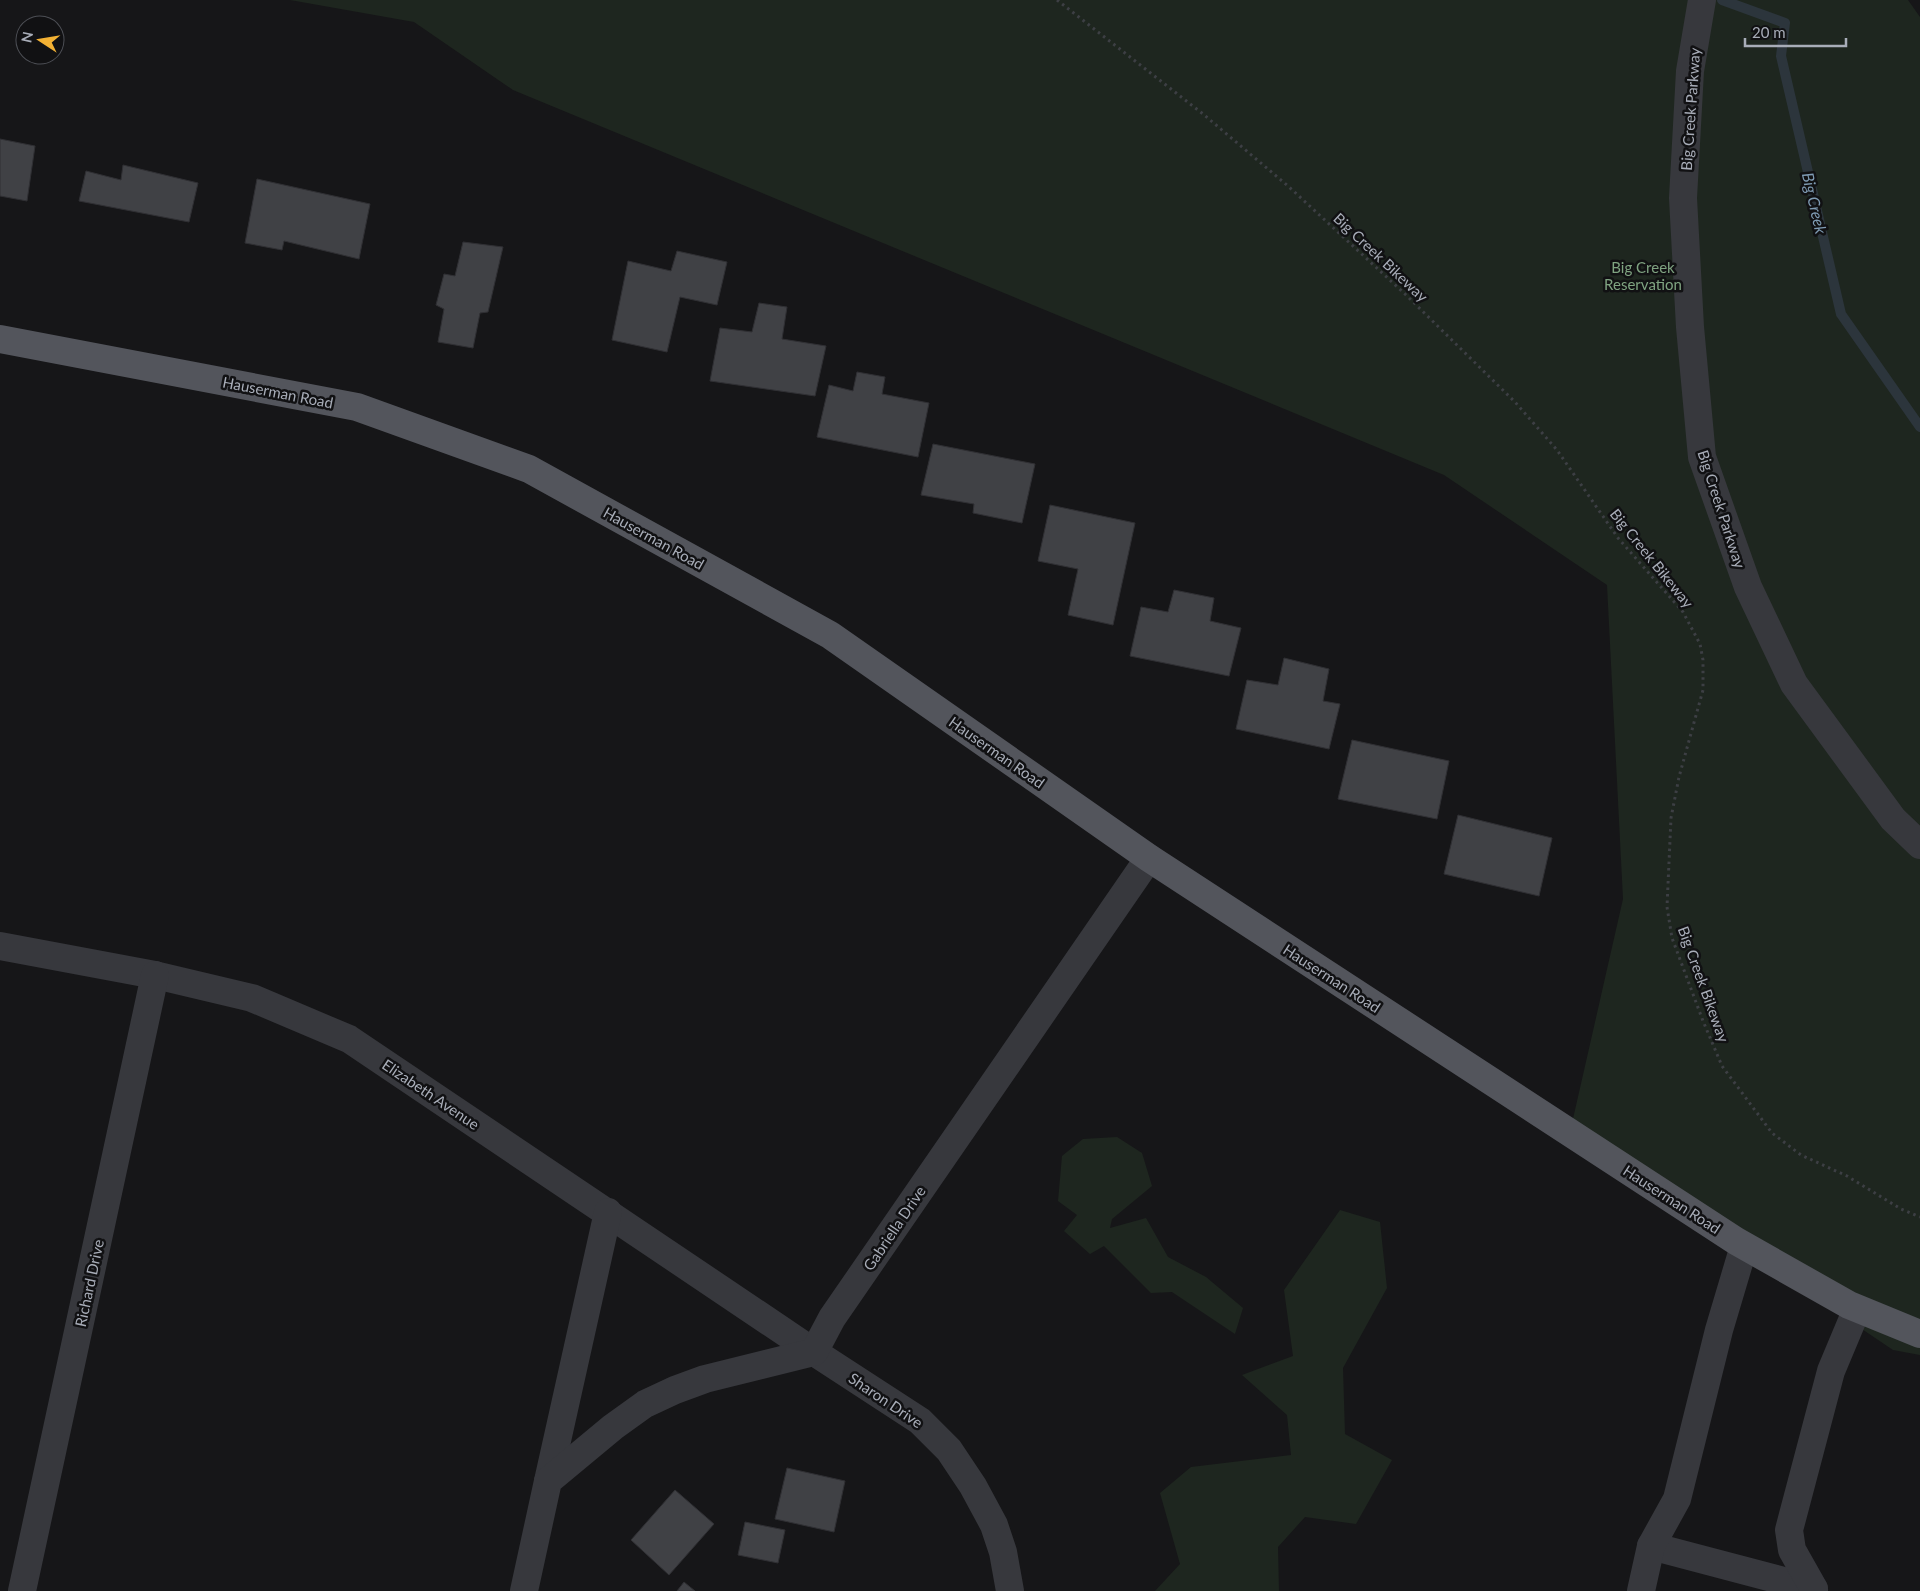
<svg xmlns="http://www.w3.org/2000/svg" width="1920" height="1591" font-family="Lato,sans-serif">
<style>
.green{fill:#1e261f}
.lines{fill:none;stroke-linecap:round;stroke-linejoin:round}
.stream{stroke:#2c353c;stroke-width:10}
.building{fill:#404145;stroke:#303034}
.path{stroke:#3d3f44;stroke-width:3;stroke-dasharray:2.5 4;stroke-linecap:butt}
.minor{stroke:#37383d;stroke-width:28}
.major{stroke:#53555c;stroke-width:28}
.labels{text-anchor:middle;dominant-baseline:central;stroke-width:5;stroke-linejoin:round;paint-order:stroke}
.street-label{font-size:15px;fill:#a8adb8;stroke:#111113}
.park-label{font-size:15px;fill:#7fa381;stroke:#111113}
.water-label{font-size:16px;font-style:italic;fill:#7f9bb3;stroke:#111113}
</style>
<rect width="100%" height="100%" fill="#161618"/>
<g class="green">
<path d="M 290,0 L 1908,0 L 1920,17 L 1920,1355 L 1893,1350 L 1570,1132 L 1623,899 L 1607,585 L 1444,475 L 513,90 L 414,22 Z"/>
<path d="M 1117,1137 L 1142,1153 L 1152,1186 L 1112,1219 L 1110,1228 L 1146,1218 L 1168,1257 L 1206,1277 L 1243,1308 L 1235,1334 L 1172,1292 L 1151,1293 L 1104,1246 L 1090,1254 L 1064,1231 L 1077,1215 L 1058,1201 L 1062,1156 L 1083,1139 Z"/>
<path d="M 1340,1210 L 1380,1222 L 1387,1288 L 1343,1368 L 1345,1434 L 1392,1460 L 1356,1524 L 1305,1517 L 1278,1547 L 1279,1591 L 1155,1591 L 1180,1564 L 1160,1493 L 1191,1467 L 1291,1455 L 1287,1415 L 1242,1375 L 1293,1356 L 1284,1290 Z"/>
</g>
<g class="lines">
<path class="stream" d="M 1722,0 L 1785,23 L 1781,56 L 1841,314 L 1920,427"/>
</g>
<g class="building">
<path d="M 0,139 L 35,146 L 27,201 L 0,196 Z"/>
<path d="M 123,165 L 198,183 L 189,222 L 79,201 L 86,171 L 121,180 Z"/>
<path d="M 257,179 L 370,204 L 359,259 L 284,241 L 282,250 L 245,243 Z"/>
<path d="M 463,242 L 503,247 L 488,312 L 480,313 L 473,348 L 438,342 L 444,309 L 436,305 L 444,274 L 455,276 Z"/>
<path d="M 677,251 L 727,262 L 717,305 L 680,297 L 667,352 L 612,340 L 628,261 L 671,271 Z"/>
<path d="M 759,303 L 787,307 L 782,339 L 826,346 L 815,396 L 710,381 L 720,328 L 752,332 Z"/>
<path d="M 857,372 L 885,377 L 882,394 L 929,403 L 918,457 L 817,437 L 829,385 L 853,391 Z"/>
<path d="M 933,444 L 1035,464 L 1022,523 L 973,513 L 974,504 L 921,495 Z"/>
<path d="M 1050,505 L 1135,523 L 1113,625 L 1068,615 L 1078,569 L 1038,561 Z"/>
<path d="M 1174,590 L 1214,598 L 1210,621 L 1241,628 L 1229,676 L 1130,656 L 1141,607 L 1168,612 Z"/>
<path d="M 1284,658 L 1329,669 L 1323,701 L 1340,704 L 1329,749 L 1236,729 L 1247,680 L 1278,685 Z"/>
<path d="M 1352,740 L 1449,761 L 1437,819 L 1338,799 Z"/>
<path d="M 1458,815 L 1552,838 L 1539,896 L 1444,874 Z"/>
<path d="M 787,1468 L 845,1481 L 834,1532 L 775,1519 Z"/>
<path d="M 675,1490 L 714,1524 L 669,1575 L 631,1540 Z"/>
<path d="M 745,1522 L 785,1530 L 778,1563 L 738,1555 Z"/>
<path d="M 684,1582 L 695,1591 L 677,1591 Z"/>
</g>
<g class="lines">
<path class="path" d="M 1057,0 L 1203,114 L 1288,186 L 1406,295 L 1515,402 L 1557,450 L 1618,538 L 1683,612 L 1700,644 L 1703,660 L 1703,690 L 1679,777 L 1671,818 L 1667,907 L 1672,938 L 1703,1021 L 1722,1066 L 1772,1133 L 1801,1155 L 1847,1176 L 1901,1209 L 1920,1217"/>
<g class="minor">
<path d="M 1702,0 L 1690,71 L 1683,198 L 1690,327 L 1702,457 L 1748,587 L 1794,684 L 1893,819 L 1920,845"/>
<path d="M 0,946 L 155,975 L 252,998 L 349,1039 L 814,1352 L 920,1421 L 949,1450 L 973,1486 L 994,1525 L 1003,1552 L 1010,1591"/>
<path d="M 548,1481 L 608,1212"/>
<path d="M 1651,1546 L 1814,1589"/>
<path d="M 22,1591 L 155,975"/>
<path d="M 524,1591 L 548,1481 L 613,1427 L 645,1404 L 675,1390 L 705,1379 L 814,1352 L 832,1318 L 1149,858"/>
<path d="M 1641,1591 L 1651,1546 L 1677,1499 L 1719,1330 L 1744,1246"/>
<path d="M 1813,1591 L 1814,1589 L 1792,1550 L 1789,1530 L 1831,1371 L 1857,1309"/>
</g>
<path class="major" d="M 0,339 L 357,407 L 529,469 L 830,635 L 1149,858 L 1736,1241 L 1849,1305 L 1920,1334"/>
</g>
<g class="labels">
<g class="street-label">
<text transform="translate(1690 109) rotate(-86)">Big Creek Parkway</text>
<text transform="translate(1381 257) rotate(43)">Big Creek Bikeway</text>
<text transform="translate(278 392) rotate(11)">Hauserman Road</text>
<text transform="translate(1722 509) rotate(72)">Big Creek Parkway</text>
<text transform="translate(654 538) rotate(29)">Hauserman Road</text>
<text transform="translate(1652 558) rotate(51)">Big Creek Bikeway</text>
<text transform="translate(997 752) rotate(35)">Hauserman Road</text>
<text transform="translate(1332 978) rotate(33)">Hauserman Road</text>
<text transform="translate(1704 984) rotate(70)">Big Creek Bikeway</text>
<text transform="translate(431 1094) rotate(34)">Elizabeth Avenue</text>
<text transform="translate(1672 1199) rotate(33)">Hauserman Road</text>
<text transform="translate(894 1228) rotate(-56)">Gabriella Drive</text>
<text transform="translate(89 1283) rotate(-78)">Richard Drive</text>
<text transform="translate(886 1400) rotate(34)">Sharon Drive</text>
</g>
<g class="park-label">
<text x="1643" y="267">Big Creek<tspan x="1643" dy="17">Reservation</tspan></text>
</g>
<g class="water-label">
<text transform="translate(1815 203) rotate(77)">Big Creek</text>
</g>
</g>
<g transform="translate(40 40) rotate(282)"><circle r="24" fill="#111113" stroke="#4d4f55"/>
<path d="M0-4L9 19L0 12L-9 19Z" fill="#f2b134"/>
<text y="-8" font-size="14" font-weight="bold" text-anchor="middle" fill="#a8adb8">N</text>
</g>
<path d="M1745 38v8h101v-8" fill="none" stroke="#a8adb8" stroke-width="2.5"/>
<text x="1752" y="38" font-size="15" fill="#a8adb8" stroke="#111113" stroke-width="4" paint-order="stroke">20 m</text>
</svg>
